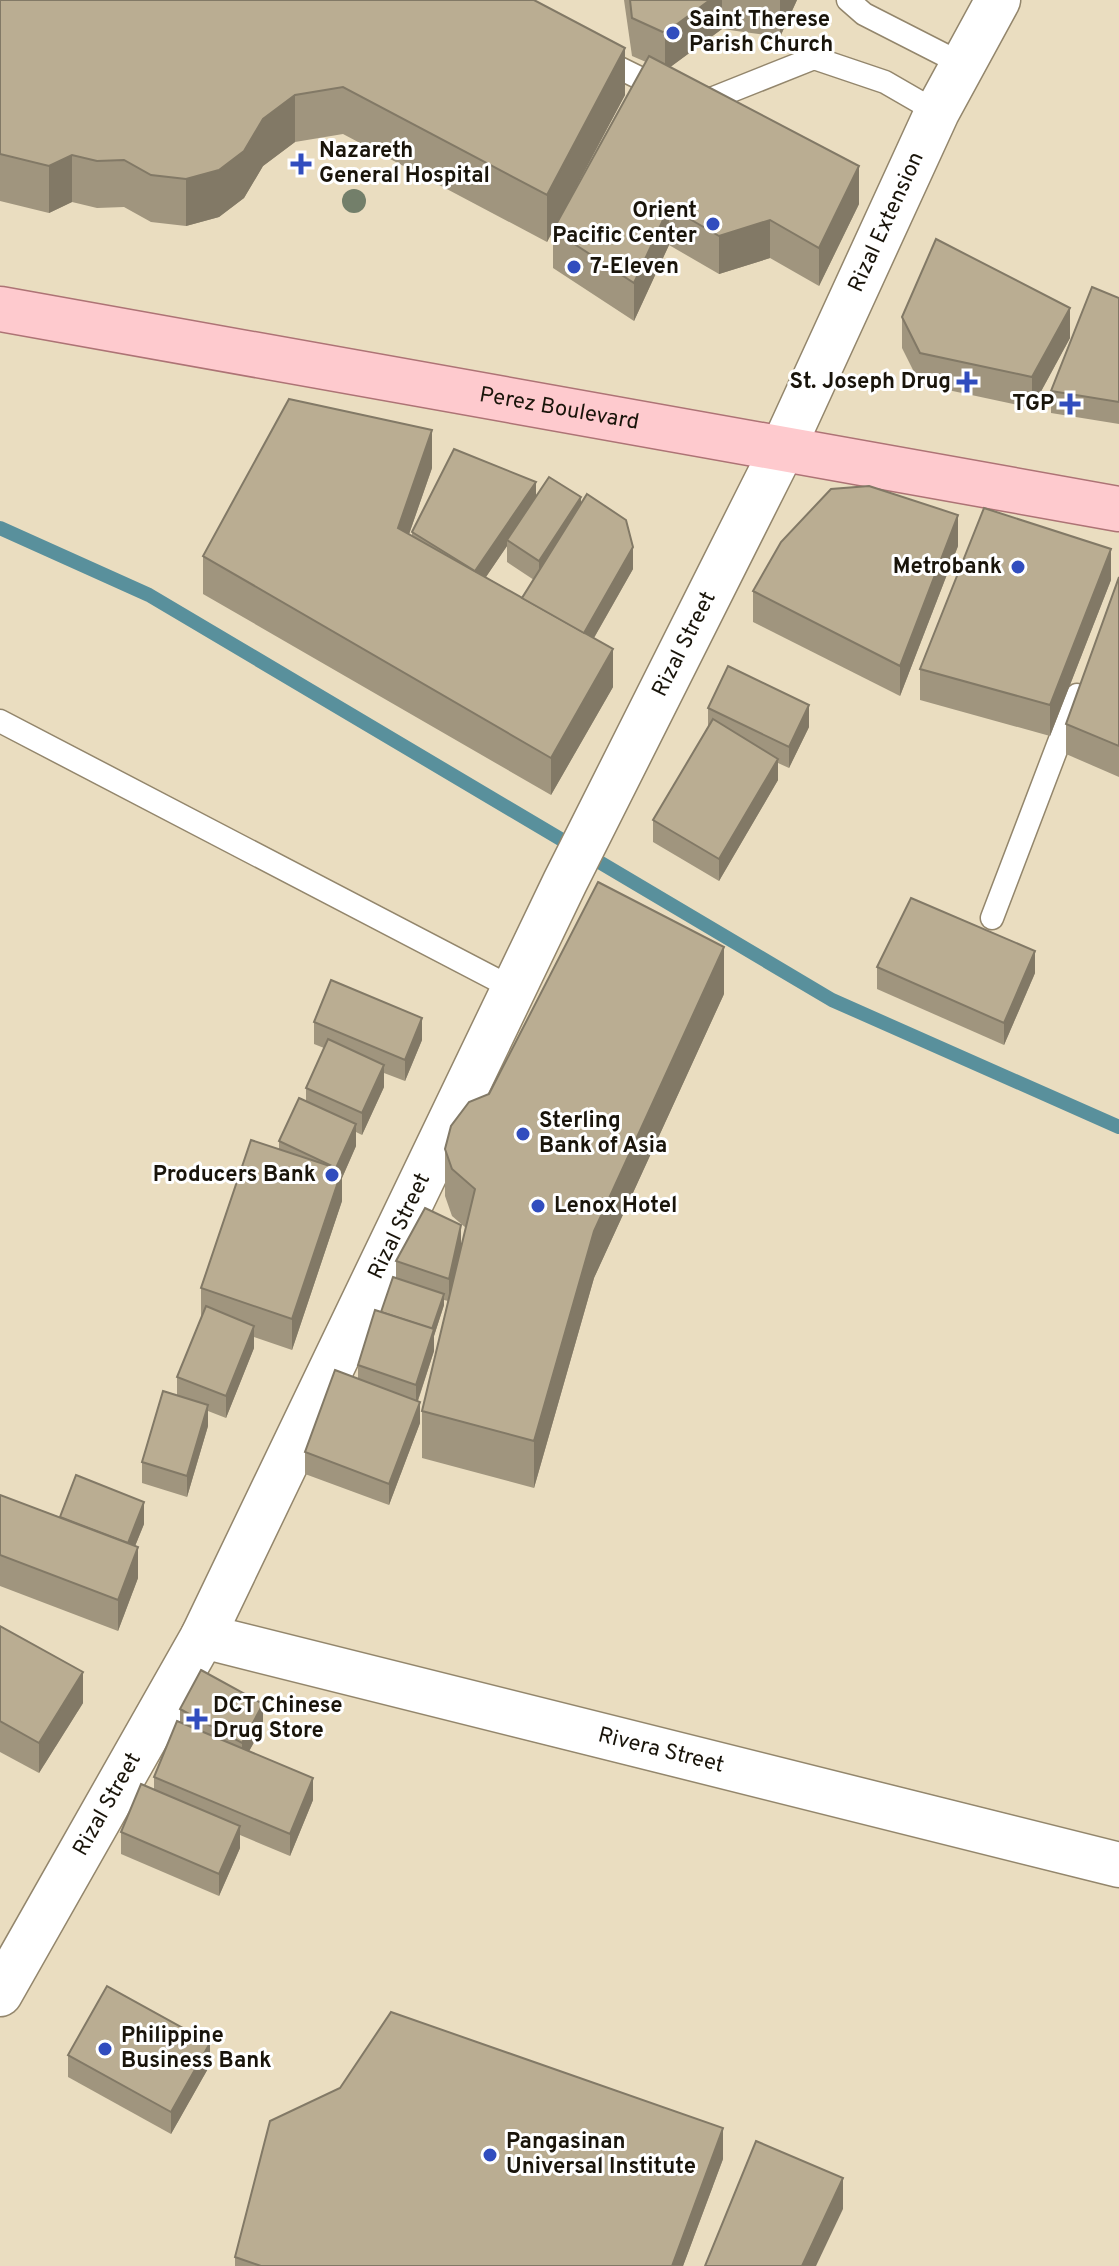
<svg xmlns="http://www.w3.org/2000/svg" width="1119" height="2266" font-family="Overpass,sans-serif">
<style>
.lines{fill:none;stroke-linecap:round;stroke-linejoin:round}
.stream{stroke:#59909c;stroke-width:14}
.service-casing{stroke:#93866c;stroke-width:25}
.minor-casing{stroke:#93866c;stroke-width:47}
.primary-casing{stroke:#ad7375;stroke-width:47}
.service{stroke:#fff;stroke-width:22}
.minor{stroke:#fff;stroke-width:44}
.primary{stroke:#fecace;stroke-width:44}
.tree{fill:#737f6a}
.wall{fill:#a0957e;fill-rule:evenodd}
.shaded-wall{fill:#827966}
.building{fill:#baad92;stroke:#827966;stroke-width:2}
.poi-dot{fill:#314dbe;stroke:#fff;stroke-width:3}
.labels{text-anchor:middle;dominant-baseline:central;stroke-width:6;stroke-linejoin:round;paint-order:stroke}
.poi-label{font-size:22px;font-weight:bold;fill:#19140a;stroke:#fff;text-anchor:start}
.street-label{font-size:22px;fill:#19140a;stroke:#fff}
</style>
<rect width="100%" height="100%" fill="#eaddc0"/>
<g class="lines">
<path class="stream" d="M 0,528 L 149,595 L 832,1000 L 1119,1127"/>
<defs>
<g id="service">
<path d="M 848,0 L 864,14 L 964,65"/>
<path d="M 599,58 L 662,89"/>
<path d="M 695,97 L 711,99 L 814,58 L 885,82 L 937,112"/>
<path d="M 0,721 L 514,989"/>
<path d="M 992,918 L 1077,695"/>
</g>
<g id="minor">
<path id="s1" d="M 203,1636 L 1119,1865"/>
<path id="s2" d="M 0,1994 L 203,1636 L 565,882 L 782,450 L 937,112 L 998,0"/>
</g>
<g id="primary">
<path id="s3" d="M 0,309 L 1119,509"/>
</g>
</defs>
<use href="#service" class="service-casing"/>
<use href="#minor" class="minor-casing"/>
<use href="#primary" class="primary-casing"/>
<use href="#service" class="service"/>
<use href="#minor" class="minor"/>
<use href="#primary" class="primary"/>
</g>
<circle class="tree" cx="354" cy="201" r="12"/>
<g class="wall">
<path d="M 0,0 L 625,95 L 558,220 L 646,62 L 632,56 L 624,0 L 797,0 L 780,37 L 722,29 L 670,67 L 859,204 L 819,286 L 770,258 L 719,274 L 669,245 L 634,321 L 553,268 L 553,230 L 547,242 L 343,134 L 295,142 L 263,166 L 244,198 L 219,217 L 186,226 L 151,222 L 124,207 L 97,208 L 72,202 L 49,213 L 0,201 Z"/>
<path d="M 1119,298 L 1119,424 L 1051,413 L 1051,391 Z"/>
<path d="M 902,317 L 1070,338 L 1032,408 L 920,384 L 902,348 Z"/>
<path d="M 432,468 L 409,534 L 412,536 L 412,532 L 536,497 L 581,504 L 633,569 L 594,638 L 613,687 L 551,795 L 203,594 L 203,556 ZM 507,546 L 507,562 L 534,580 L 522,598 L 486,577 Z"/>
<path d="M 958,546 L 900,696 L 753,622 L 753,591 Z"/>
<path d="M 1119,577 L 1119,777 L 1066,754 L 1066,724 Z"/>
<path d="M 1111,580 L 1050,736 L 920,700 L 920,669 Z"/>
<path d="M 708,708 L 809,727 L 789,768 L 778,763 L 778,780 L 719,881 L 653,842 L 653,820 L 708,727 Z"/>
<path d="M 877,967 L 1035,973 L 1004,1045 L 877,989 Z"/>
<path d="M 724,994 L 594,1278 L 534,1488 L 422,1458 L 422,1411 L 448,1301 L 444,1300 L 444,1305 L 434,1336 L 434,1351 L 418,1401 L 420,1423 L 389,1505 L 305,1474 L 305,1452 L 358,1378 L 358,1365 L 396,1278 L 396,1261 L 461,1247 L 466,1228 L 452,1216 L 445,1196 L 445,1149 Z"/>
<path d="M 314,1022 L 422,1040 L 405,1081 L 384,1073 L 384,1087 L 362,1135 L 356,1132 L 356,1146 L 342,1178 L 342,1201 L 292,1350 L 254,1337 L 254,1348 L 226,1418 L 208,1411 L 208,1426 L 187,1497 L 142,1483 L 142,1462 L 177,1395 L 177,1377 L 201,1318 L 201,1288 L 279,1149 L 279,1141 L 306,1101 L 306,1088 L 324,1048 L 314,1044 Z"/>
<path d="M 0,1495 L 60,1517 L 144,1524 L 135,1546 L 138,1578 L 118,1631 L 0,1586 Z"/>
<path d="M 0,1626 L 83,1703 L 39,1773 L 0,1752 Z"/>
<path d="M 180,1709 L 263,1726 L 249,1751 L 313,1800 L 290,1856 L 240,1835 L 240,1848 L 219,1896 L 121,1854 L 121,1832 L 154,1789 L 154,1777 L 180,1722 Z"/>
<path d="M 68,2055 L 210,2065 L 171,2134 L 68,2077 Z"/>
<path d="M 723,2159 L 683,2266 L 235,2266 L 235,2257 Z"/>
</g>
<g class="shaded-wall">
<path d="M 710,0 L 722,0 L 722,29 L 665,71 L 665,33 Z"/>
<path d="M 780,0 L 797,0 L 780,37 Z"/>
<path d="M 625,48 L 625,95 L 547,242 L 547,195 Z"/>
<path d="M 295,95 L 295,142 L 263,166 L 244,198 L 219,217 L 186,226 L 186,179 Z"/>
<path d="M 72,155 L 72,202 L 49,213 L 49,166 Z"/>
<path d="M 859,166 L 859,204 L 819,286 L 819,248 Z"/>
<path d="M 669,207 L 669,245 L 634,321 L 634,283 Z"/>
<path d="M 770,220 L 770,258 L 719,274 L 719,236 Z"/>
<path d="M 1070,308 L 1070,338 L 1032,408 L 1032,377 Z"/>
<path d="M 432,430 L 432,468 L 398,566 L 398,528 Z"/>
<path d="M 536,482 L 536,504 L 507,540 L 507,546 L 475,593 L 475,571 Z"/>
<path d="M 581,497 L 581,519 L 539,583 L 539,561 Z"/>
<path d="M 958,515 L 958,546 L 900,696 L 900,666 Z"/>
<path d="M 633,547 L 633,569 L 583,657 L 583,635 Z"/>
<path d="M 1111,549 L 1111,580 L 1050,736 L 1050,705 Z"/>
<path d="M 613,649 L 613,687 L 551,795 L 551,758 Z"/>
<path d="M 809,705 L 809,727 L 789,768 L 789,747 Z"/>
<path d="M 778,759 L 778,780 L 719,881 L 719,859 Z"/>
<path d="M 724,947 L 724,994 L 594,1278 L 534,1488 L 534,1441 L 594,1231 Z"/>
<path d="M 1035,951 L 1035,973 L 1004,1045 L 1004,1023 Z"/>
<path d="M 422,1018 L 422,1040 L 405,1081 L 405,1060 Z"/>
<path d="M 384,1065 L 384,1087 L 362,1135 L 362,1113 Z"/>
<path d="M 356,1124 L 356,1146 L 342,1178 L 342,1201 L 292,1350 L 292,1319 L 336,1168 Z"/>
<path d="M 461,1225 L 461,1247 L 449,1301 L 449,1279 Z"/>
<path d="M 444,1294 L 444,1305 L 434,1336 L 434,1351 L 416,1406 L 416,1385 L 431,1332 Z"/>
<path d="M 254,1326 L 254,1348 L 226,1418 L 226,1396 Z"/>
<path d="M 420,1402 L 420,1423 L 389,1505 L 389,1484 Z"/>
<path d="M 208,1405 L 208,1426 L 187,1497 L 187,1476 Z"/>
<path d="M 144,1502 L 144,1524 L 127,1566 L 127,1544 Z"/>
<path d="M 138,1547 L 138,1578 L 118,1631 L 118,1600 Z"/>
<path d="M 83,1672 L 83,1703 L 39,1773 L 39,1743 Z"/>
<path d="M 263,1704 L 263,1726 L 242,1764 L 242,1743 Z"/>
<path d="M 313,1778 L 313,1800 L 290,1856 L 290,1834 Z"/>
<path d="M 240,1826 L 240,1848 L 219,1896 L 219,1874 Z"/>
<path d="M 210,2043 L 210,2065 L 171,2134 L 171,2112 Z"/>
<path d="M 723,2128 L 723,2159 L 683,2266 L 672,2266 Z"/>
<path d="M 843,2178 L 843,2209 L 816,2266 L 802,2266 Z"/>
</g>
<g class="building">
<path d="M 0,0 L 534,0 L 625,48 L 547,195 L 343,87 L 295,95 L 263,119 L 244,151 L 219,170 L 186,179 L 151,175 L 124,160 L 97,161 L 72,155 L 49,166 L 0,154 Z"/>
<path d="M 630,0 L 710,0 L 665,33 L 632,18 Z"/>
<path d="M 649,56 L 859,166 L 819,248 L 770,220 L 719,236 L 669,207 L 634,283 L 553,230 Z"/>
<path d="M 936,239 L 1070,308 L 1032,377 L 920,353 L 902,317 Z"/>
<path d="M 1092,287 L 1119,298 L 1119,402 L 1051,391 Z"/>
<path d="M 289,399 L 432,430 L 398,528 L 613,649 L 551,758 L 203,556 Z"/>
<path d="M 454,449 L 536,482 L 475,571 L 412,532 Z"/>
<path d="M 549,477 L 581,497 L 539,561 L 507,540 Z"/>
<path d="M 869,486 L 958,515 L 900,666 L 753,591 L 781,542 L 831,489 Z"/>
<path d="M 587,494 L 626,520 L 633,547 L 584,633 L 522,598 Z"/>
<path d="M 984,508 L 1111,549 L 1050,705 L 920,669 Z"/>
<path d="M 1119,577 L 1119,746 L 1066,724 Z"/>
<path d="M 728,666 L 809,705 L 789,747 L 708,708 Z"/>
<path d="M 713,719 L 778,759 L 719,859 L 653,820 Z"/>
<path d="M 598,882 L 724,947 L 594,1231 L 534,1441 L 422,1411 L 475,1189 L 452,1169 L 445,1149 L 451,1126 L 469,1102 L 489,1094 Z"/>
<path d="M 911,898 L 1035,951 L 1004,1023 L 877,967 Z"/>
<path d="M 331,980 L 422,1018 L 405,1060 L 314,1022 Z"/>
<path d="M 328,1039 L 384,1065 L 362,1113 L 306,1088 Z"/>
<path d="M 299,1098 L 356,1124 L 336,1168 L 279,1141 Z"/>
<path d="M 251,1140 L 342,1170 L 292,1319 L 201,1288 Z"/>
<path d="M 425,1208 L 461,1225 L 449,1279 L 396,1261 Z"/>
<path d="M 393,1277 L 444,1294 L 432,1329 L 381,1312 Z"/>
<path d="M 206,1306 L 254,1326 L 226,1396 L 177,1377 Z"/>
<path d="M 375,1310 L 434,1329 L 416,1385 L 358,1365 Z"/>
<path d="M 335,1370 L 420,1402 L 389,1484 L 305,1452 Z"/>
<path d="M 163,1391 L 208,1405 L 187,1476 L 142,1462 Z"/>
<path d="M 76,1475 L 144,1502 L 128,1543 L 60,1517 Z"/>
<path d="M 0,1495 L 138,1547 L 118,1600 L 0,1555 Z"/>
<path d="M 0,1626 L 83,1672 L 39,1743 L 0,1721 Z"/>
<path d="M 201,1670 L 263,1704 L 242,1743 L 180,1709 Z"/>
<path d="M 177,1721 L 313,1778 L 290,1834 L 154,1777 Z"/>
<path d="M 141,1784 L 240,1826 L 219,1874 L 121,1832 Z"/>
<path d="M 107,1986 L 210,2043 L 171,2112 L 68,2055 Z"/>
<path d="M 391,2012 L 723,2128 L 672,2266 L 261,2266 L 235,2257 L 270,2121 L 340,2088 Z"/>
<path d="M 756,2141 L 843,2178 L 802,2266 L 705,2266 Z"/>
</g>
<g class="poi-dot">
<circle cx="673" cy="33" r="8"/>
<path d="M297 152h8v8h8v8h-8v8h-8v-8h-8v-8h8z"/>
<circle cx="713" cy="224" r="8"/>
<circle cx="574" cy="267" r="8"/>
<path d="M963 370h8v8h8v8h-8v8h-8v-8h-8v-8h8z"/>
<path d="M1066 392h8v8h8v8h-8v8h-8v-8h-8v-8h8z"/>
<circle cx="1018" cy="567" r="8"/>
<circle cx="523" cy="1134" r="8"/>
<circle cx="332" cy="1175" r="8"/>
<circle cx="538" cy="1206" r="8"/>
<path d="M193 1707h8v8h8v8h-8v8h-8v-8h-8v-8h8z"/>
<circle cx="105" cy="2049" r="8"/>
<circle cx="490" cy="2155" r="8"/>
</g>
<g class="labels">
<g class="poi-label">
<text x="689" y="20">Saint Therese<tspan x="689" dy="25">Parish Church</tspan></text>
<text x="319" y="151">Nazareth<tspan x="319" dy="25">General Hospital</tspan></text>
<text x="697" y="211" text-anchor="end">Orient<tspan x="697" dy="25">Pacific Center</tspan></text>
<text x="590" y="267">7-Eleven</text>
<text x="951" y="382" text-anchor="end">St. Joseph Drug</text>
<text x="1054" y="404" text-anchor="end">TGP</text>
<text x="1002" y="567" text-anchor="end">Metrobank</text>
<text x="539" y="1121">Sterling<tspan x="539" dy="25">Bank of Asia</tspan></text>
<text x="316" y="1175" text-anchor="end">Producers Bank</text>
<text x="554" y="1206">Lenox Hotel</text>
<text x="213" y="1706">DCT Chinese<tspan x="213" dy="25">Drug Store</tspan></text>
<text x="121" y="2036">Philippine<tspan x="121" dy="25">Business Bank</tspan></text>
<text x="506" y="2142">Pangasinan<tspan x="506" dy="25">Universal Institute</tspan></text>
</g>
<g class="street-label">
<text stroke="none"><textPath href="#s2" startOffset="1982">Rizal Extension</textPath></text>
<text stroke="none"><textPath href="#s3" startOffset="568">Perez Boulevard</textPath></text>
<text stroke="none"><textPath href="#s2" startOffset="1514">Rizal Street</textPath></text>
<text stroke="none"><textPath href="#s2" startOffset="866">Rizal Street</textPath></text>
<text stroke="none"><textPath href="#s1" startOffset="472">Rivera Street</textPath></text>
<text stroke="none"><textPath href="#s2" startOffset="218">Rizal Street</textPath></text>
</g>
</g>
</svg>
